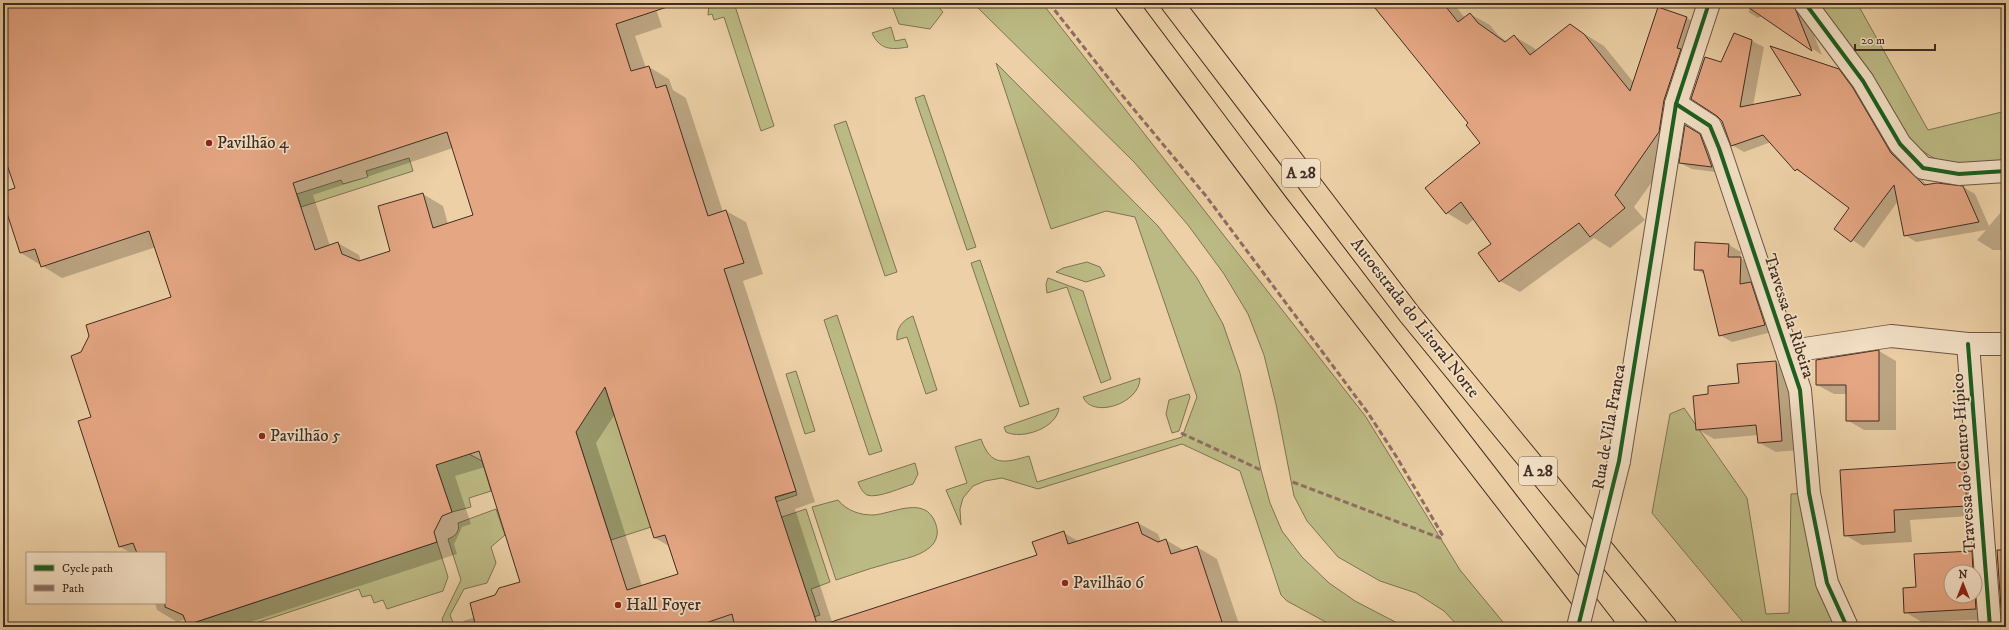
<svg xmlns="http://www.w3.org/2000/svg" width="2009" height="630" font-family="'IM FELL DW Pica',serif">
<style>
.green{fill:#bcba84;stroke:#7e7454}
.shadow{fill:#0003;fill-rule:evenodd}
.building{fill:#e5a683;stroke:#412d23;fill-rule:evenodd}
.lines{fill:none;stroke-linecap:round;stroke-linejoin:round}
.minor-casing{stroke:#6c5644;stroke-width:24}
.motorway-casing{stroke:#412d23;stroke-width:24}
.minor{stroke:#f3e0c5;stroke-width:22}
.motorway{stroke:#edd0a6;stroke-width:22}
.minor-bridge-casing{stroke:#6c5644;stroke-width:24;stroke-linecap:butt}
.minor-bridge{stroke:#f3e0c5;stroke-width:22}
.quiet{stroke:#8d6e63;stroke-width:3;stroke-dasharray:6 3;stroke-linecap:butt}
.cycleway-casing{stroke:#f3e0c5;stroke-width:6}
.cycleway{stroke:#1b5e20;stroke-width:4}
.poi-dot{fill:#8f2418;stroke:#f3e0c5;stroke-width:1.5}
.labels{text-anchor:middle;dominant-baseline:central;stroke-width:3.5;stroke-linejoin:round;paint-order:stroke}
.shield{fill:#f3e0c5;stroke:#766354;stroke-width:1}
.shield-label{font-size:16px;font-weight:bold;fill:#412d23}
.poi-label{font-size:17px;fill:#412d23;stroke:#f3e0c5;text-anchor:start}
.street-label{font-size:17px;fill:#412d23;stroke:#f3e0c5}
</style>
<rect width="100%" height="100%" fill="#edd0a6"/>
<filter id="stains"><feTurbulence type="fractalNoise" baseFrequency=".005" numOctaves="4"/><feColorMatrix values="0 0 0 0 .2 0 0 0 0 .09 0 0 0 0 .02 0 0 0 .5 -.17"/></filter>
<radialGradient id="worn" r=".72"><stop offset=".6" stop-color="#630" stop-opacity="0"/><stop offset="1" stop-color="#630" stop-opacity=".3"/></radialGradient>
<g class="green">
<path d="M 709,3 L 734,3 L 774,126 L 761,131 L 724,17 L 714,20 L 712,14 L 708,15 Z"/>
<path d="M 891,3 L 935,3 L 943,12 L 930,29 L 899,24 Z"/>
<path d="M 973,3 L 1042,3 L 1366,417 L 1460,570 L 1507,627 L 1459,627 L 1444,611 L 1416,593 L 1380,581 L 1338,557 L 1307,521 L 1294,496 L 1276,404 L 1264,355 L 1248,314 L 1224,274 L 1188,225 L 1134,162 Z"/>
<path d="M 1818,3 L 1857,3 L 1928,130 L 2006,111 L 2006,160 C 1993,161 1961,166 1950,164 C 1932,161 1917,146 1903,135 Z"/>
<path d="M 891,27 L 895,41 L 905,39 L 908,47 C 891,50 880,50 872,33 Z"/>
<path d="M 996,63 L 1158,226 L 1197,278 L 1223,324 L 1240,373 L 1261,470 L 1270,503 L 1282,531 L 1302,557 L 1329,583 L 1355,601 L 1405,627 L 1335,627 L 1287,601 L 1281,595 L 1240,471 L 1182,444 L 1038,489 L 1002,478 L 985,481 L 973,486 L 963,498 L 960,509 L 961,525 L 946,490 L 967,483 L 955,447 L 981,439 C 991,467 1004,463 1029,456 L 1037,482 L 1182,437 L 1197,397 L 1135,217 L 1106,211 L 1051,229 Z"/>
<path d="M 924,95 L 976,247 L 967,250 L 915,98 Z"/>
<path d="M 846,121 L 897,272 L 885,276 L 834,125 Z"/>
<path d="M 409,158 L 413,171 L 301,207 L 297,194 L 341,180 L 343,184 L 368,177 L 366,171 Z"/>
<path d="M 980,260 L 1029,404 L 1020,407 L 971,263 Z"/>
<path d="M 1087,262 L 1100,267 L 1105,276 L 1086,282 L 1056,272 L 1063,268 Z"/>
<path d="M 1048,278 L 1083,291 L 1111,379 L 1101,383 L 1067,287 L 1047,293 L 1046,284 Z"/>
<path d="M 837,315 L 882,451 L 869,455 L 824,320 Z"/>
<path d="M 913,316 L 937,390 L 926,394 L 907,337 L 897,340 C 896,329 902,320 913,316 Z"/>
<path d="M 796,371 L 815,431 L 805,434 L 786,374 Z"/>
<path d="M 600,372 L 651,527 L 611,540 L 576,432 Z"/>
<path d="M 1140,378 C 1140,404 1092,419 1083,397 Z"/>
<path d="M 1189,394 L 1190,397 L 1179,431 L 1172,433 L 1166,414 L 1169,400 Z"/>
<path d="M 1059,408 C 1057,428 1022,440 1006,432 L 1004,427 Z"/>
<path d="M 1684,408 L 1747,498 L 1766,614 L 1789,613 L 1791,494 L 1809,493 L 1847,627 L 1747,627 L 1652,513 L 1670,414 Z"/>
<path d="M 428,442 L 469,454 L 482,461 L 491,491 L 469,498 L 471,507 L 452,512 Z"/>
<path d="M 915,463 L 918,474 L 913,484 C 903,487 877,499 867,495 C 862,492 860,487 858,482 Z"/>
<path d="M 796,491 L 797,495 L 723,519 L 740,509 Z"/>
<path d="M 838,500 C 847,511 860,515 873,515 C 891,514 921,497 933,518 C 936,523 938,530 937,535 C 936,541 933,545 929,548 C 917,558 897,560 883,565 C 867,569 852,575 836,580 L 812,507 Z"/>
<path d="M 496,509 L 505,535 L 491,547 L 496,563 L 487,583 L 464,589 L 450,615 L 454,625 L 452,627 L 444,627 L 442,619 L 461,580 L 448,539 C 456,536 460,531 458,523 Z"/>
<path d="M 806,509 L 830,582 L 811,589 L 820,615 L 782,627 L 805,589 L 787,535 L 728,535 Z"/>
<path d="M 437,542 L 448,577 L 443,591 L 387,609 L 383,600 L 374,603 L 371,595 L 362,597 L 359,589 L 244,627 L 181,627 Z"/>
</g>
<g class="shadow">
<path d="M 3,3 L 654,3 L 662,27 L 635,36 L 646,68 L 649,67 L 669,79 L 673,90 L 686,98 L 723,212 L 726,211 L 746,222 L 763,274 L 743,281 L 815,502 L 795,509 L 832,622 L 1038,555 L 1064,533 L 1080,542 L 1138,523 L 1158,534 L 1161,542 L 1166,540 L 1185,551 L 1197,547 L 1217,559 L 1240,627 L 465,627 L 463,621 L 475,617 L 495,596 L 521,583 L 485,467 L 455,476 L 471,524 L 462,527 L 458,536 L 454,544 L 457,554 L 235,627 L 192,627 L 187,624 L 186,619 L 177,622 L 157,610 L 155,603 L 165,603 L 165,553 L 131,553 L 120,547 L 79,422 L 93,418 L 82,353 L 172,298 L 156,247 L 62,278 L 21,253 L 3,198 L 3,193 L 16,189 L 3,150 ZM 453,148 L 475,216 L 448,224 L 443,206 L 423,194 L 392,252 L 361,262 L 359,255 L 338,243 L 330,246 L 313,195 ZM 615,414 L 655,538 L 669,546 L 679,575 L 642,586 L 596,443 Z"/>
<path d="M 1372,3 L 1453,3 L 1465,18 L 1470,14 L 1490,25 L 1498,35 L 1507,42 L 1514,36 L 1534,48 L 1537,51 L 1570,25 L 1604,46 L 1634,83 L 1658,8 L 1687,18 L 1707,30 L 1684,112 L 1679,144 L 1634,207 L 1645,220 L 1610,248 L 1594,238 L 1520,292 L 1500,281 L 1493,244 L 1474,219 L 1467,225 L 1447,213 L 1426,188 L 1482,143 L 1470,123 Z"/>
<path d="M 1754,3 L 1801,3 L 1822,55 L 1762,16 L 1758,18 L 1748,12 Z"/>
<path d="M 1734,34 L 1752,41 L 1764,47 L 1753,106 L 1803,96 L 1838,70 L 1850,77 L 1903,160 L 1928,186 L 1963,187 L 1975,194 L 1989,226 L 2001,212 L 2006,211 L 2006,250 L 1993,250 L 1977,240 L 1986,230 L 1916,242 L 1905,235 L 1898,201 L 1864,248 L 1835,228 L 1850,208 L 1808,176 L 1796,170 L 1771,142 L 1744,152 L 1732,145 L 1722,63 Z"/>
<path d="M 1697,133 L 1712,142 L 1723,173 L 1692,169 L 1680,163 Z"/>
<path d="M 1729,245 L 1741,252 L 1740,258 L 1753,265 L 1752,284 L 1762,290 L 1776,331 L 1732,342 L 1720,335 L 1706,275 L 1695,269 Z"/>
<path d="M 1879,351 L 1896,361 L 1896,430 L 1864,430 L 1847,420 L 1847,394 L 1834,394 L 1817,385 Z"/>
<path d="M 1775,362 L 1792,372 L 1799,450 L 1776,452 L 1758,442 L 1758,435 L 1714,439 L 1697,429 L 1710,395 L 1740,384 Z"/>
<path d="M 2004,364 L 2006,364 L 2006,415 Z"/>
<path d="M 1964,463 L 1981,473 L 1984,515 L 1910,520 L 1912,542 L 1862,545 L 1845,535 Z"/>
<path d="M 1971,552 L 1988,562 L 1993,619 L 1922,622 L 1905,612 L 1917,588 ZM 1951,572 L 1975,572 L 1975,596 L 1951,596 Z"/>
</g>
<g class="building">
<path d="M 3,3 L 666,3 L 667,7 L 616,24 L 631,71 L 649,66 L 656,88 L 666,85 L 708,216 L 726,210 L 744,263 L 724,269 L 796,491 L 775,497 L 818,627 L 735,627 L 732,614 L 694,627 L 476,627 L 470,603 L 495,595 L 499,588 L 520,582 L 479,451 L 436,465 L 452,512 L 442,516 L 434,532 L 437,542 L 187,625 L 183,615 L 165,607 L 165,553 L 137,553 L 133,543 L 119,547 L 78,421 L 91,417 L 71,356 L 81,352 L 89,336 L 86,325 L 171,297 L 149,231 L 41,267 L 35,249 L 20,253 L 3,201 L 3,192 L 15,188 L 3,153 ZM 447,132 L 473,215 L 433,228 L 423,193 L 378,206 L 390,251 L 359,261 L 342,254 L 338,242 L 315,250 L 293,183 ZM 605,387 L 654,538 L 665,535 L 678,574 L 627,590 L 576,432 Z"/>
<path d="M 1371,3 L 1443,3 L 1458,22 L 1470,13 L 1478,23 L 1505,42 L 1514,35 L 1530,55 L 1570,24 L 1584,34 L 1630,91 L 1658,7 L 1687,17 L 1677,48 L 1681,49 L 1664,100 L 1659,132 L 1615,195 L 1625,208 L 1590,237 L 1579,223 L 1499,282 L 1478,253 L 1491,244 L 1461,202 L 1446,214 L 1425,188 L 1480,143 L 1466,125 L 1468,123 Z"/>
<path d="M 1742,3 L 1793,3 L 1812,51 Z"/>
<path d="M 1734,33 L 1752,40 L 1740,107 L 1801,95 L 1770,46 L 1839,69 L 1853,88 L 1891,153 L 1924,185 L 1937,183 L 1963,186 L 1979,222 L 1904,236 L 1894,185 L 1851,242 L 1834,229 L 1849,208 L 1797,169 L 1795,171 L 1763,135 L 1731,146 L 1722,121 L 1717,116 L 1691,99 L 1705,57 L 1721,62 Z"/>
<path d="M 1685,125 L 1700,134 L 1712,167 L 1679,163 Z"/>
<path d="M 1695,242 L 1729,244 L 1728,257 L 1741,257 L 1740,284 L 1751,282 L 1765,325 L 1719,336 L 1703,270 L 1694,270 Z"/>
<path d="M 1879,350 L 1879,421 L 1846,421 L 1846,385 L 1816,385 L 1816,360 Z"/>
<path d="M 1776,361 L 1782,441 L 1758,443 L 1756,425 L 1696,430 L 1693,396 L 1708,394 L 1708,386 L 1739,383 L 1737,364 Z"/>
<path d="M 1964,462 L 1967,506 L 1894,510 L 1895,532 L 1844,536 L 1840,470 Z"/>
<path d="M 1138,522 L 1142,534 L 1158,542 L 1166,539 L 1171,554 L 1197,546 L 1222,622 L 1207,627 L 829,627 L 828,623 L 1037,555 L 1032,542 L 1064,531 L 1068,544 Z"/>
<path d="M 1997,550 L 2006,550 L 2006,608 L 2001,608 Z"/>
<path d="M 1972,551 L 1973,572 L 1951,572 L 1951,596 L 1975,595 L 1976,609 L 1904,613 L 1903,588 L 1916,587 L 1914,554 Z"/>
</g>
<g class="lines">
<defs>
<g id="minor">
<path d="M 1805,3 L 1863,81 L 1900,144 L 1923,168 L 1959,174 L 2006,171"/>
<path d="M 1676,104 L 1710,126 L 1719,148 L 1800,390 L 1809,493 L 1827,583 L 1847,627"/>
<path d="M 1968,344 L 1990,627"/>
<path d="M 1788,354 L 1798,350 L 1891,336 L 1968,344 L 2006,344"/>
<path d="M 1619,461 L 1676,104 L 1709,3"/>
</g>
<g id="motorway">
<path d="M 1126,3 L 1276,203 L 1604,627"/>
<path d="M 1172,3 L 1410,315 L 1666,627"/>
</g>
</defs>
<use href="#minor" class="minor-casing"/>
<use href="#motorway" class="motorway-casing"/>
<use href="#minor" class="minor"/>
<use href="#motorway" class="motorway"/>
<defs>
<path id="minor-bridge" d="M 1578,627 L 1619,461"/>
</defs>
<use href="#minor-bridge" class="minor-bridge-casing"/>
<use href="#minor-bridge" class="minor-bridge"/>
<g class="quiet">
<path d="M 1049,3 L 1117,89 L 1206,196 L 1368,413 L 1396,456 L 1443,536 L 1440,538 L 1290,481"/>
<path d="M 1181,433 L 1261,470"/>
</g>
<defs>
<g id="cycleway">
<path d="M 1805,3 L 1863,81 L 1900,144 L 1923,168 L 1959,174 L 2006,171"/>
<path d="M 1676,104 L 1710,126 L 1719,148 L 1800,390 L 1809,493 L 1827,583 L 1847,627"/>
<path d="M 1968,344 L 1990,627"/>
<path d="M 1578,627 L 1619,461 L 1676,104 L 1709,3"/>
</g>
</defs>
<use href="#cycleway" class="cycleway-casing"/>
<use href="#cycleway" class="cycleway"/>
</g>
<g class="poi-dot">
<circle cx="209" cy="143" r="4"/>
<circle cx="262" cy="436" r="4"/>
<circle cx="1065" cy="583" r="4"/>
<circle cx="618" cy="605" r="4"/>
</g>
<g class="labels">
<g class="shield">
<rect x="1282" y="159" width="38" height="28" rx="3"/>
<rect x="1519" y="457" width="38" height="28" rx="3"/>
</g>
<g class="shield-label">
<text x="1301" y="173">A 28</text>
<text x="1538" y="471">A 28</text>
</g>
<g class="poi-label">
<text x="217" y="143">Pavilhão 4</text>
<text x="270" y="436">Pavilhão 5</text>
<text x="1073" y="583">Pavilhão 6</text>
<text x="626" y="605">Hall Foyer</text>
</g>
<g class="street-label">
<text transform="translate(1789 316) rotate(72)">Travessa da Ribeira</text>
<text transform="translate(1415 318) rotate(52)">Autoestrada do Litoral Norte</text>
<text transform="translate(1609 427) rotate(-80)">Rua de Vila Franca</text>
<text transform="translate(1964 463) rotate(-94)">Travessa do Centro Hípico</text>
</g>
</g>
<rect width="2009" height="630" fill="none" stroke="#edd0a6" stroke-width="16"/>
<rect x="4" y="4" width="2001" height="622" fill="none" stroke="#412d23" stroke-width="2"/>
<rect x="8" y="8" width="1993" height="614" fill="none" stroke="#412d23"/>
<rect x="26" y="552" width="140" height="52" fill="#f3e0c5" stroke="#ac9884"/>
<rect x="34" y="565" width="20" height="6" fill="#1b5e20" stroke="#ac9884"/>
<text x="62" y="572" font-size="12" fill="#412d23">Cycle path</text>
<rect x="34" y="585" width="20" height="6" fill="#8d6e63" stroke="#ac9884"/>
<text x="62" y="592" font-size="12" fill="#412d23">Path</text>
<g transform="translate(1963 584)"><circle r="19" fill="#f3e0c5" stroke="#ac9884"/>
<path d="M0-3L7 15L0 10L-7 15Z" fill="#8f2418"/>
<text y="-6" font-size="11" font-weight="bold" text-anchor="middle" fill="#412d23">N</text>
</g>
<path d="M1855 44v6h80v-6" fill="none" stroke="#412d23" stroke-width="2"/>
<text x="1861" y="44" font-size="12" fill="#412d23" stroke="#f3e0c5" stroke-width="3" paint-order="stroke">20 m</text>
<rect width="100%" height="100%" filter="url(#stains)"/>
<rect width="100%" height="100%" fill="url(#worn)"/>
</svg>
